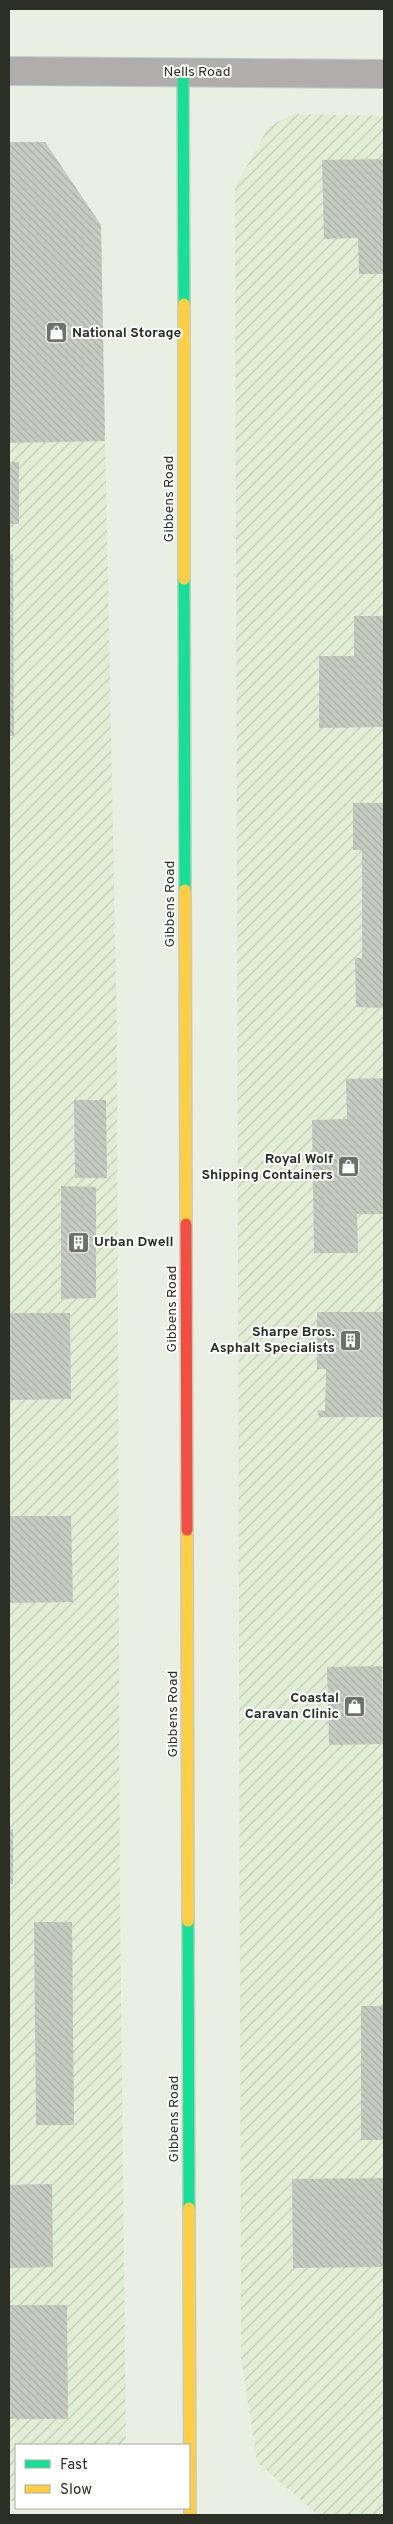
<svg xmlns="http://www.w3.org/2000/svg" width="393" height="2524" font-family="Overpass,sans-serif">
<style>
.industrial{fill:url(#industrial-furrows)}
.building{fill:url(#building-back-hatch)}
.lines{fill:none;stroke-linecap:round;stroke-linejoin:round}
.street-casing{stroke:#c7ccc1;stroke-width:30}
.fast-casing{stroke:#c7ccc1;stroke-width:14}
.slow-casing{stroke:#c7ccc1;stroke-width:14}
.jam-casing{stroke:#c7ccc1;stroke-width:14}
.street{stroke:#afaead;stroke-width:28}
.fast{stroke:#16e098;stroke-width:11}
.slow{stroke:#ffcf43;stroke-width:11}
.jam{stroke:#f24e42;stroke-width:11}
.labels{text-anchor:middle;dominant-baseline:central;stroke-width:4;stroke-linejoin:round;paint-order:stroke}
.street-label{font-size:14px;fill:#2b2f26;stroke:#fff}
.poi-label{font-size:14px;font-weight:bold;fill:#2b2f26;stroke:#fff;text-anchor:end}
</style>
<defs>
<pattern id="industrial-furrows" width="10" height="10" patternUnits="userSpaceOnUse" patternTransform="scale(1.25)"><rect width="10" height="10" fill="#e2edd6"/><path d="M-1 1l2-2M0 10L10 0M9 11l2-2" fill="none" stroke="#c2ccb8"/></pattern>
<pattern id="building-back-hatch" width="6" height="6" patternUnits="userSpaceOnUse" patternTransform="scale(1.25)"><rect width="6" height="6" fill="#c7ccc2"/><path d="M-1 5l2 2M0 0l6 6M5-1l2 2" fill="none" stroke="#abb0a7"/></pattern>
</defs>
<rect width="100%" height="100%" fill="#e9efe2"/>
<g class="industrial">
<path d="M 294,114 L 384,116 L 384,2515 L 318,2515 L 257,2462 L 241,2358 L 235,187 L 269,126 Z"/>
<path d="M 9,142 L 45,142 L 101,225 L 117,1037 L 120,1907 L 126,2440 L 122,2445 L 16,2445 L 16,2501 L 9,2501 Z"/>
</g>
<g class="building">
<path d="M 9,142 L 45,142 L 101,225 L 105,441 L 9,443 Z"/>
<path d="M 384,159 L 384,274 L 359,274 L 358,238 L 324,239 L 322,160 Z"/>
<rect x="9" y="462" width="10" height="62"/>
<path d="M 9,554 L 13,554 L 14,736 L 9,736 Z"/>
<path d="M 354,616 L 384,616 L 384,727 L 319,728 L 319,656 L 354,656 Z"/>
<path d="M 353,803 L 384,803 L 384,1008 L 356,1007 L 355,958 L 362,958 L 362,850 L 353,850 Z"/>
<path d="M 384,1078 L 384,1214 L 357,1214 L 358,1253 L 314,1253 L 312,1120 L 347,1119 L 346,1079 Z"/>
<path d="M 74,1100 L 106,1100 L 107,1178 L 75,1178 Z"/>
<path d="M 61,1186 L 96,1187 L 96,1298 L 61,1299 Z"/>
<path d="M 317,1312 L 384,1312 L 384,1417 L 319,1417 L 318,1410 L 325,1411 L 326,1369 L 317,1369 Z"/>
<path d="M 9,1313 L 70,1313 L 71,1399 L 9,1400 Z"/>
<path d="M 9,1516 L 71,1516 L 73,1602 L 9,1603 Z"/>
<path d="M 382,1666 L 383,1744 L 329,1745 L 327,1667 Z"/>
<rect x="9" y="1829" width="4" height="55"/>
<path d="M 34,1922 L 72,1922 L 74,2125 L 36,2125 Z"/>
<rect x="361" y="2006" width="23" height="134"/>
<path d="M 384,2178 L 384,2267 L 293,2268 L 292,2179 Z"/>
<path d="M 52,2184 L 53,2267 L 9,2268 L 9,2185 Z"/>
<path d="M 9,2305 L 67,2305 L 68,2419 L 9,2419 Z"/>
</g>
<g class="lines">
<defs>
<path id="street" d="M 9,71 L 384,74"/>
<g id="fast">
<path d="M 183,72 L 184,304"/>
<path d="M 184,579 L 185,890"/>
<path d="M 188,1921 L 189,2208"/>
</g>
<g id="slow">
<path d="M 184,304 L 184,579"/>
<path d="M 185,890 L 186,1224"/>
<path d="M 187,1530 L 188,1921"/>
<path d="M 189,2208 L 190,2515"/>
</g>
<path id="jam" d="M 186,1224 L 187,1530"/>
</defs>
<use href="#street" class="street-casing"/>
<use href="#fast" class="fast-casing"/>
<use href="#slow" class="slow-casing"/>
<use href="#jam" class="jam-casing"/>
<use href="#street" class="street"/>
<use href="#fast" class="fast"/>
<use href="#slow" class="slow"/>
<use href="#jam" class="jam"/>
</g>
<defs>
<symbol id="shop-square" viewBox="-11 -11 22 22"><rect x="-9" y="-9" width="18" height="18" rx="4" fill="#6e7268" stroke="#fff"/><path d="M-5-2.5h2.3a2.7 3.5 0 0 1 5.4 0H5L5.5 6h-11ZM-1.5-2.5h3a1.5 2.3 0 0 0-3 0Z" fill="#fff"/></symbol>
<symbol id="building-square" viewBox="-11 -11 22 22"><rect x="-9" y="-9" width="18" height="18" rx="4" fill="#6e7268" stroke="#fff"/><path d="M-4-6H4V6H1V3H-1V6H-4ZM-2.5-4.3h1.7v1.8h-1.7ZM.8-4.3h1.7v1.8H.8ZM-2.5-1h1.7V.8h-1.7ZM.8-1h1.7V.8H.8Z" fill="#fff"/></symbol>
</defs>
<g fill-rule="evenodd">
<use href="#shop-square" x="44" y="320" width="25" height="25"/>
<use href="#shop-square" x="336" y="1154" width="25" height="25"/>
<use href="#building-square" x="66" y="1230" width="25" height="25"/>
<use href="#building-square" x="338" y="1328" width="25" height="25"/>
<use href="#shop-square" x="342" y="1694" width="25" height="25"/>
</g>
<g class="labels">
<g class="street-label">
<text x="197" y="72">Nells Road</text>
<text transform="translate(169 499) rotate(-90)">Gibbens Road</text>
<text transform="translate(170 904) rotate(-90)">Gibbens Road</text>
<text transform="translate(172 1309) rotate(-90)">Gibbens Road</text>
<text transform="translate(173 1714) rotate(-90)">Gibbens Road</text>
<text transform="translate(174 2119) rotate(-90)">Gibbens Road</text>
</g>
<g class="poi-label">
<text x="72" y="333" text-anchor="start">National Storage</text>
<text x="333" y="1159">Royal Wolf<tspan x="333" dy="16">Shipping Containers</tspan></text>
<text x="94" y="1242" text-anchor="start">Urban Dwell</text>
<text x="335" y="1332">Sharpe Bros.<tspan x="335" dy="16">Asphalt Specialists</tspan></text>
<text x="339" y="1698">Coastal<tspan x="339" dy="16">Caravan Clinic</tspan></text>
</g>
</g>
<rect width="393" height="2524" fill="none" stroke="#2b2f26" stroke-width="20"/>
<rect x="15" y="2444" width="175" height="65" fill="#ffffff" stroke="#aaaca8"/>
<rect x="25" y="2460" width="25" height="8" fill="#16e098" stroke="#aaaca8"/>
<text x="60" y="2469" font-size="15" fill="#2b2f26">Fast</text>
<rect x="25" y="2485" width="25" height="8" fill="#ffcf43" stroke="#aaaca8"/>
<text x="60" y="2494" font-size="15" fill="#2b2f26">Slow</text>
</svg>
